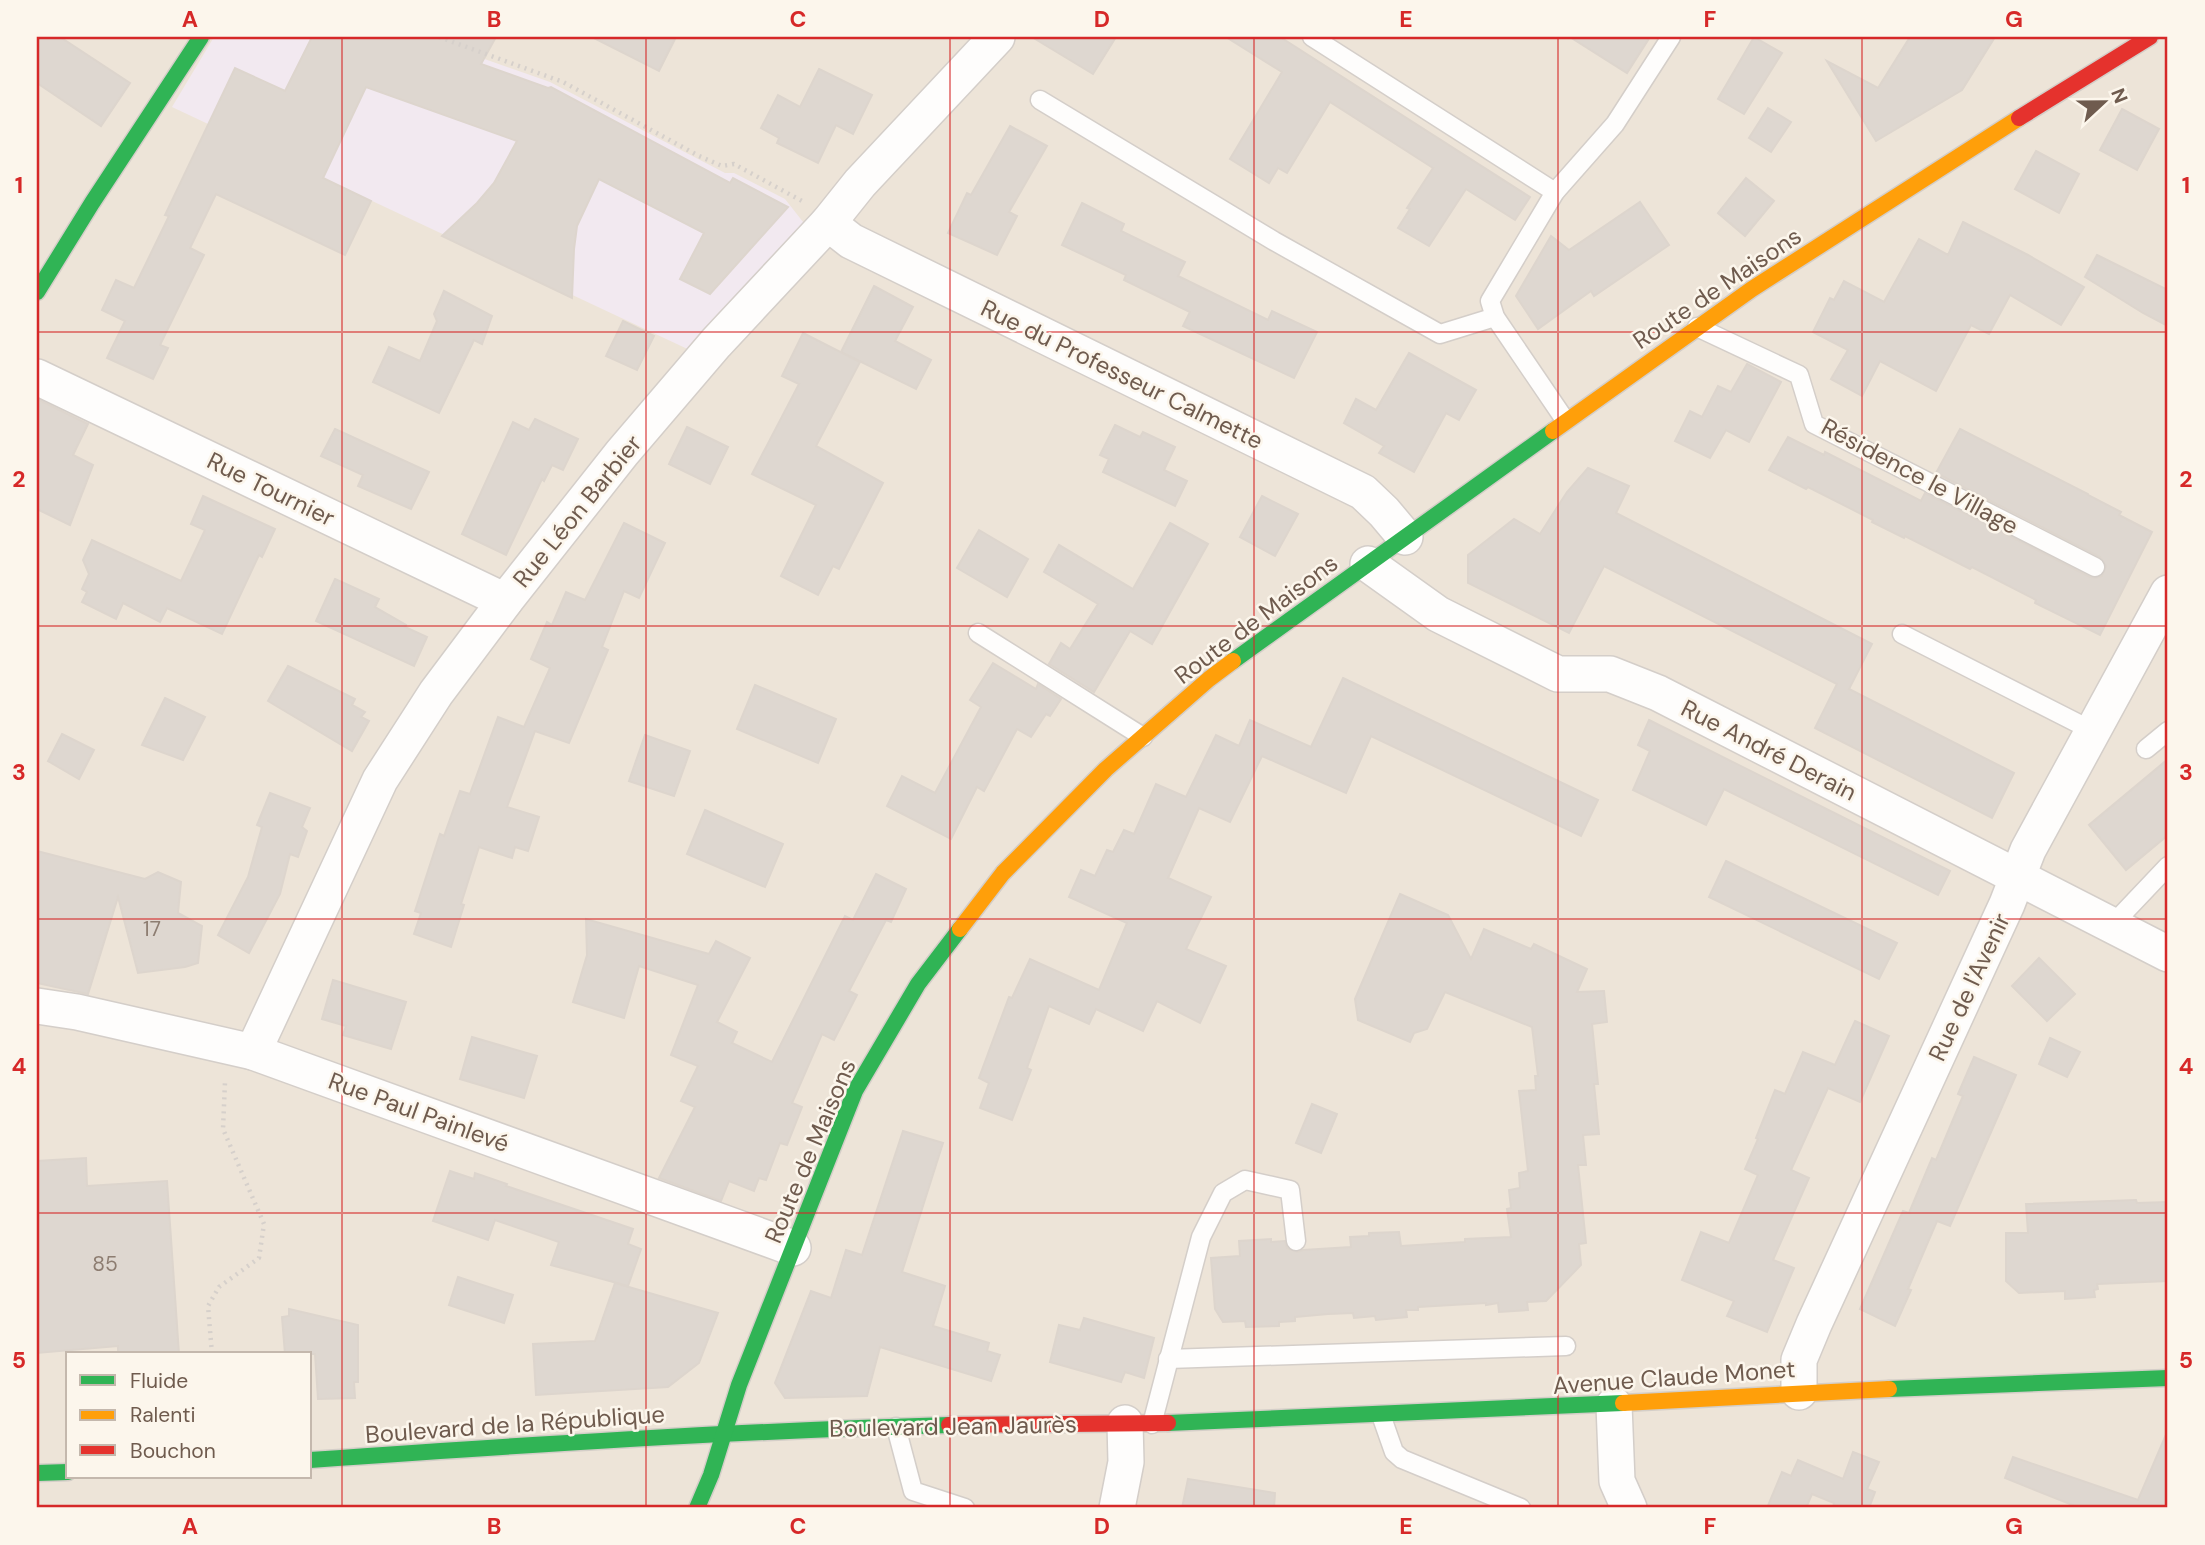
<svg xmlns="http://www.w3.org/2000/svg" width="2205" height="1545" font-family="'DM Sans',sans-serif">
<style>
.residential{fill:#ede4d8;fill-rule:evenodd}
.education{fill:#f2e9f0}
.building{fill:#ded7d0;stroke:#ddd5cd;stroke-width:2}
.lines{fill:none;stroke-linecap:round;stroke-linejoin:round}
.lane-casing{stroke:#d4cec9;stroke-width:21}
.street-casing{stroke:#d4cec9;stroke-width:38}
.fast-casing{stroke:#d4cec8;stroke-width:19}
.slow-casing{stroke:#d4cec8;stroke-width:19}
.jam-casing{stroke:#d4cec8;stroke-width:19}
.path{stroke:#d6d0cb;stroke-width:4.5;stroke-dasharray:2 5;stroke-linecap:butt}
.lane{stroke:#fefdfc;stroke-width:18}
.street{stroke:#fefdfc;stroke-width:35}
.fast{stroke:#30b455;stroke-width:16}
.slow{stroke:#ff9f0a;stroke-width:16}
.jam{stroke:#e5322d;stroke-width:16}
.grid{fill:none;stroke:#d62828;stroke-width:2;stroke-opacity:0.55}
.labels{text-anchor:middle;dominant-baseline:central;stroke-width:5;stroke-linejoin:round;paint-order:stroke}
.number-label{font-size:21px;fill:#8d7d71}
.street-label{font-size:24px;fill:#6f5b4e;stroke:#fcf6ec}
.neatline{fill:none;stroke:#d62828;stroke-width:2.5}
.grid-label{font-size:23px;text-anchor:middle;font-weight:bold;fill:#d62828}
</style>
<rect width="100%" height="100%" fill="#f5f1ea"/>
<path class="residential" d="M 37,37 L 2168,37 L 2168,1508 L 37,1508 ZM 68,1354 L 310,1354 L 310,1477 L 68,1477 Z"/>
<path class="education" d="M 214,37 L 422,37 L 550,82 L 725,173 L 734,173 L 785,199 L 807,227 L 696,353 L 172,107 Z"/>
<g class="building">
<path d="M 37,37 L 60,37 L 130,83 L 101,126 L 37,83 Z"/>
<path d="M 312,37 L 496,37 L 481,64 L 548,88 L 551,87 L 730,183 L 733,178 L 788,207 L 710,294 L 680,279 L 704,233 L 599,179 L 577,226 L 574,249 L 572,298 L 442,236 L 477,203 L 494,183 L 517,141 L 366,87 L 323,178 L 371,201 L 345,255 L 216,194 L 190,248 L 204,255 L 160,345 L 168,348 L 153,379 L 107,358 L 125,321 L 102,310 L 116,280 L 134,288 L 169,216 L 165,215 L 235,68 L 285,91 Z"/>
<path d="M 592,37 L 676,37 L 659,71 Z"/>
<path d="M 1032,37 L 1116,37 L 1093,74 Z"/>
<path d="M 1226,37 L 1280,37 L 1530,197 L 1515,220 L 1466,189 L 1429,246 L 1398,228 L 1410,209 L 1407,208 L 1433,168 L 1330,102 L 1287,173 L 1278,168 L 1269,183 L 1230,159 L 1282,72 Z"/>
<path d="M 1570,37 L 1650,37 L 1627,73 Z"/>
<path d="M 1754,37 L 1782,53 L 1744,114 L 1718,99 Z"/>
<path d="M 1910,37 L 1995,37 L 1962,90 L 1876,141 L 1827,61 L 1878,88 Z"/>
<path d="M 819,69 L 872,95 L 853,134 L 836,125 L 818,163 L 777,143 L 779,138 L 761,128 L 778,95 L 800,107 Z"/>
<path d="M 1768,108 L 1791,122 L 1771,152 L 1749,138 Z"/>
<path d="M 2122,109 L 2159,129 L 2137,170 L 2100,150 Z"/>
<path d="M 1010,126 L 1047,146 L 1009,212 L 1017,216 L 997,255 L 948,233 L 967,193 L 971,195 Z"/>
<path d="M 2036,151 L 2079,174 L 2059,213 L 2015,189 Z"/>
<path d="M 1746,178 L 1774,201 L 1745,236 L 1718,213 Z"/>
<path d="M 1640,202 L 1669,245 L 1594,296 L 1591,291 L 1538,329 L 1516,296 L 1551,236 L 1569,250 Z"/>
<path d="M 1082,203 L 1124,224 L 1121,231 L 1185,262 L 1178,276 L 1268,320 L 1272,311 L 1317,332 L 1294,378 L 1183,326 L 1190,312 L 1124,280 L 1126,275 L 1062,245 Z"/>
<path d="M 1963,222 L 2028,255 L 2084,287 L 2061,325 L 2010,295 L 1989,334 L 1971,325 L 1936,391 L 1880,361 L 1862,396 L 1831,379 L 1848,350 L 1813,332 L 1830,298 L 1834,300 L 1844,281 L 1884,302 L 1919,239 L 1948,255 Z"/>
<path d="M 2097,255 L 2168,290 L 2168,326 L 2143,313 L 2085,277 Z"/>
<path d="M 874,286 L 913,307 L 895,341 L 931,360 L 916,389 L 841,352 Z"/>
<path d="M 444,291 L 492,316 L 482,344 L 474,340 L 439,413 L 373,382 L 389,347 L 420,361 L 437,321 L 434,314 Z"/>
<path d="M 623,321 L 654,336 L 637,370 L 606,356 Z"/>
<path d="M 803,333 L 860,362 L 816,446 L 883,483 L 839,569 L 833,566 L 818,595 L 781,576 L 816,505 L 752,474 L 799,384 L 782,376 Z"/>
<path d="M 1409,353 L 1476,390 L 1459,420 L 1446,413 L 1414,472 L 1379,453 L 1384,446 L 1344,423 L 1356,399 L 1376,410 Z"/>
<path d="M 1747,364 L 1781,382 L 1749,442 L 1726,430 L 1710,458 L 1675,441 L 1690,411 L 1702,417 L 1718,386 L 1731,392 Z"/>
<path d="M 37,399 L 88,424 L 73,455 L 93,465 L 70,525 L 37,509 Z"/>
<path d="M 535,419 L 578,439 L 563,470 L 552,465 L 544,481 L 542,479 L 506,555 L 462,534 L 513,422 L 529,430 Z"/>
<path d="M 1115,425 L 1140,437 L 1143,432 L 1175,447 L 1164,470 L 1187,481 L 1175,506 L 1103,472 L 1109,459 L 1100,455 Z"/>
<path d="M 687,427 L 728,447 L 710,484 L 669,464 Z"/>
<path d="M 335,429 L 429,472 L 411,509 L 358,486 L 363,475 L 321,456 Z"/>
<path d="M 1960,429 L 2088,494 L 2088,495 L 2121,512 L 2119,515 L 2152,532 L 2100,635 L 2035,603 L 2036,600 L 1972,567 L 1970,569 L 1905,536 L 1904,538 L 1872,522 L 1873,520 L 1808,487 L 1806,489 L 1769,470 L 1788,437 L 1824,455 L 1825,452 L 1921,501 L 1925,493 L 2090,577 L 2096,578 L 2102,576 L 2106,566 L 2100,557 L 1936,473 Z"/>
<path d="M 1588,468 L 1629,486 L 1616,513 L 1872,644 L 1849,689 L 2014,773 L 1992,818 L 1815,728 L 1837,684 L 1604,566 L 1569,633 L 1468,583 L 1468,555 L 1514,519 L 1540,534 L 1567,492 Z"/>
<path d="M 203,496 L 275,529 L 262,557 L 259,555 L 222,634 L 167,608 L 160,622 L 123,603 L 116,619 L 82,602 L 87,592 L 82,589 L 89,574 L 83,560 L 92,540 L 181,581 L 205,530 L 191,524 Z"/>
<path d="M 1262,496 L 1298,514 L 1275,556 L 1240,537 Z"/>
<path d="M 624,523 L 665,543 L 639,598 L 624,591 L 602,647 L 608,650 L 569,743 L 535,731 L 507,807 L 539,817 L 528,851 L 515,847 L 512,858 L 479,847 L 461,904 L 464,905 L 451,947 L 414,934 L 421,913 L 415,911 L 440,834 L 444,836 L 460,791 L 470,794 L 498,717 L 524,727 L 550,668 L 531,659 L 547,622 L 552,625 L 566,592 L 585,600 Z"/>
<path d="M 1170,523 L 1208,544 L 1152,644 L 1130,631 L 1094,692 L 1049,664 L 1061,643 L 1070,649 L 1098,604 L 1044,572 L 1059,545 L 1133,589 Z"/>
<path d="M 979,530 L 1028,559 L 1007,597 L 957,568 Z"/>
<path d="M 335,579 L 379,599 L 375,607 L 406,625 L 405,627 L 427,637 L 414,666 L 316,621 Z"/>
<path d="M 993,663 L 1036,689 L 1038,684 L 1061,699 L 1050,716 L 1046,714 L 1031,737 L 1017,729 L 984,791 L 977,787 L 951,839 L 887,806 L 902,776 L 935,793 L 981,707 L 970,700 Z"/>
<path d="M 288,666 L 355,699 L 352,705 L 365,712 L 361,717 L 369,721 L 352,751 L 268,701 Z"/>
<path d="M 1343,678 L 1598,800 L 1581,836 L 1371,736 L 1346,793 L 1262,756 L 1230,822 L 1199,808 L 1168,878 L 1211,897 L 1186,949 L 1226,966 L 1200,1023 L 1157,1001 L 1143,1031 L 1096,1009 L 1089,1024 L 1049,1006 L 1027,1068 L 1031,1070 L 1012,1120 L 980,1108 L 989,1083 L 979,1078 L 1009,997 L 1012,998 L 1030,959 L 1099,990 L 1127,923 L 1069,897 L 1081,870 L 1095,876 L 1107,850 L 1113,852 L 1124,830 L 1134,834 L 1156,784 L 1186,797 L 1216,735 L 1239,746 L 1250,720 L 1311,747 Z"/>
<path d="M 755,685 L 836,719 L 818,763 L 737,729 Z"/>
<path d="M 165,698 L 205,717 L 183,760 L 142,745 Z"/>
<path d="M 1649,720 L 1950,871 L 1938,895 L 1724,789 L 1706,825 L 1633,790 L 1650,751 L 1638,745 Z"/>
<path d="M 62,734 L 94,750 L 79,779 L 48,761 Z"/>
<path d="M 645,735 L 690,751 L 674,796 L 629,781 Z"/>
<path d="M 2168,759 L 2168,835 L 2126,870 L 2089,825 Z"/>
<path d="M 270,793 L 310,808 L 302,827 L 307,831 L 298,857 L 290,854 L 280,894 L 249,953 L 218,935 L 248,877 L 262,827 L 257,825 Z"/>
<path d="M 705,810 L 783,844 L 765,887 L 687,854 Z"/>
<path d="M 37,851 L 145,879 L 158,872 L 181,882 L 178,913 L 202,926 L 198,963 L 185,967 L 138,973 L 118,897 L 88,994 L 37,983 Z"/>
<path d="M 1726,861 L 1897,943 L 1879,979 L 1709,897 Z"/>
<path d="M 876,874 L 906,889 L 891,922 L 886,920 L 849,991 L 857,995 L 834,1040 L 822,1034 L 792,1103 L 802,1107 L 787,1145 L 780,1143 L 766,1180 L 759,1178 L 754,1191 L 729,1181 L 721,1201 L 659,1178 L 695,1107 L 681,1101 L 698,1066 L 671,1055 L 698,985 L 639,966 L 624,1018 L 573,1002 L 587,955 L 586,919 L 709,954 L 716,941 L 750,958 L 717,1022 L 737,1032 L 732,1043 L 772,1062 L 845,916 L 853,920 Z"/>
<path d="M 1400,894 L 1448,915 L 1471,959 L 1484,929 L 1531,949 L 1534,944 L 1587,969 L 1577,992 L 1604,991 L 1607,1022 L 1592,1024 L 1598,1084 L 1594,1084 L 1599,1134 L 1583,1135 L 1586,1165 L 1578,1165 L 1586,1243 L 1579,1244 L 1581,1265 L 1546,1301 L 1527,1302 L 1528,1310 L 1499,1312 L 1498,1303 L 1486,1305 L 1486,1303 L 1418,1307 L 1418,1310 L 1406,1310 L 1407,1317 L 1376,1320 L 1375,1316 L 1354,1318 L 1353,1313 L 1328,1314 L 1295,1317 L 1295,1321 L 1279,1322 L 1279,1326 L 1246,1327 L 1245,1321 L 1223,1322 L 1215,1309 L 1211,1258 L 1240,1256 L 1239,1241 L 1271,1239 L 1271,1242 L 1285,1241 L 1287,1248 L 1297,1252 L 1303,1250 L 1351,1247 L 1350,1237 L 1369,1236 L 1369,1233 L 1399,1232 L 1401,1246 L 1465,1242 L 1465,1239 L 1511,1237 L 1507,1209 L 1511,1208 L 1509,1190 L 1520,1188 L 1519,1173 L 1528,1171 L 1519,1091 L 1536,1090 L 1535,1076 L 1538,1076 L 1532,1027 L 1445,992 L 1427,1029 L 1414,1033 L 1410,1042 L 1358,1020 L 1355,999 Z"/>
<path d="M 2039,958 L 2075,994 L 2047,1021 L 2012,986 Z"/>
<path d="M 333,980 L 406,1002 L 391,1049 L 343,1035 L 346,1026 L 322,1019 Z"/>
<path d="M 1855,1021 L 1889,1036 L 1860,1102 L 1828,1088 L 1791,1170 L 1809,1178 L 1773,1260 L 1794,1268 L 1767,1332 L 1727,1316 L 1734,1301 L 1682,1280 L 1701,1232 L 1729,1243 L 1758,1175 L 1745,1169 L 1758,1139 L 1756,1138 L 1775,1090 L 1785,1094 L 1803,1052 L 1835,1065 Z"/>
<path d="M 472,1037 L 537,1056 L 524,1098 L 460,1079 Z"/>
<path d="M 2050,1038 L 2080,1052 L 2067,1077 L 2039,1064 Z"/>
<path d="M 1974,1057 L 2016,1075 L 1950,1226 L 1937,1221 L 1908,1289 L 1911,1290 L 1895,1326 L 1860,1309 L 1903,1211 L 1909,1213 L 1932,1158 L 1936,1160 L 1963,1096 L 1958,1094 Z"/>
<path d="M 1312,1104 L 1337,1114 L 1321,1153 L 1296,1143 Z"/>
<path d="M 903,1131 L 943,1143 L 902,1272 L 945,1286 L 933,1326 L 989,1343 L 987,1351 L 1000,1355 L 991,1381 L 880,1347 L 867,1396 L 785,1398 L 775,1383 L 811,1291 L 831,1298 L 846,1250 L 862,1255 Z"/>
<path d="M 86,1158 L 87,1186 L 167,1181 L 179,1354 L 118,1354 L 118,1346 L 37,1353 L 37,1161 Z"/>
<path d="M 450,1171 L 474,1179 L 475,1173 L 507,1184 L 506,1186 L 633,1229 L 628,1244 L 641,1249 L 628,1286 L 551,1265 L 559,1242 L 495,1220 L 488,1240 L 433,1221 Z"/>
<path d="M 2136,1200 L 2137,1203 L 2168,1202 L 2168,1281 L 2097,1284 L 2098,1289 L 2094,1290 L 2095,1297 L 2065,1299 L 2065,1291 L 2019,1293 L 2006,1281 L 2006,1233 L 2028,1233 L 2026,1204 Z"/>
<path d="M 458,1277 L 513,1295 L 504,1323 L 449,1305 Z"/>
<path d="M 615,1283 L 718,1313 L 699,1363 L 668,1387 L 536,1395 L 533,1344 L 595,1341 Z"/>
<path d="M 289,1309 L 358,1325 L 358,1382 L 354,1382 L 355,1398 L 318,1399 L 315,1354 L 285,1354 L 282,1317 L 289,1316 Z"/>
<path d="M 1084,1318 L 1154,1338 L 1144,1378 L 1125,1372 L 1121,1382 L 1050,1362 L 1059,1325 L 1080,1330 Z"/>
<path d="M 2168,1430 L 2168,1508 L 2080,1508 L 2005,1478 L 2013,1457 L 2138,1500 Z"/>
<path d="M 1853,1452 L 1879,1462 L 1867,1489 L 1875,1492 L 1869,1508 L 1833,1508 L 1834,1503 L 1812,1494 L 1806,1508 L 1767,1508 L 1782,1472 L 1791,1476 L 1798,1460 L 1843,1479 Z"/>
<path d="M 1188,1479 L 1275,1493 L 1274,1508 L 1182,1508 Z"/>
</g>
<g class="lines">
<defs>
<g id="lane">
<path d="M 1312,37 L 1555,192"/>
<path d="M 1040,100 L 1274,241 L 1440,334 L 1495,317"/>
<path d="M 1697,327 L 1799,375 L 1814,424 L 2095,567"/>
<path d="M 1565,420 L 1495,317 L 1490,301 L 1555,192 L 1615,124 L 1671,37"/>
<path d="M 978,633 L 1143,737"/>
<path d="M 1902,634 L 2093,731"/>
<path d="M 2146,749 L 2168,731"/>
<path d="M 2113,924 L 2168,866"/>
<path d="M 1168,1359 L 1566,1346"/>
<path d="M 1381,1415 L 1394,1452 L 1402,1459 L 1521,1508"/>
<path d="M 1152,1424 L 1201,1237 L 1223,1193 L 1245,1180 L 1290,1190 L 1296,1241"/>
<path d="M 896,1427 L 913,1491 L 965,1508"/>
</g>
<g id="street">
<path d="M 828,223 L 851,241 L 1363,492 L 1384,512 L 1405,537"/>
<path d="M 37,377 L 505,601"/>
<path d="M 1368,564 L 1438,614 L 1558,674 L 1610,674 L 1658,693 L 2168,954"/>
<path d="M 37,1006 L 77,1012 L 253,1052 L 793,1248"/>
<path d="M 253,1052 L 380,780 L 436,693 L 505,601 L 622,453 L 716,343 L 828,223 L 860,183 L 997,37"/>
<path d="M 1799,1392 L 1799,1360 L 1814,1324 L 2007,904 L 2028,850 L 2168,593"/>
<path d="M 1614,1405 L 1617,1481 L 1629,1508"/>
<path d="M 1117,1508 L 1126,1462 L 1125,1423"/>
</g>
<g id="fast">
<path d="M 37,292 L 92,203 L 201,37"/>
<path d="M 1233,661 L 1553,431"/>
<path d="M 1889,1389 L 2168,1378"/>
<path d="M 1168,1423 L 1623,1403"/>
<path d="M 310,1460 C 523,1445 736,1431 949,1425"/>
<path d="M 37,1473 L 68,1472"/>
<path d="M 697,1508 L 711,1475 L 739,1385 L 855,1091 L 918,984 L 960,929"/>
</g>
<g id="slow">
<path d="M 1553,431 L 1752,289 L 2019,118"/>
<path d="M 960,929 L 1003,873 L 1106,769 L 1209,679 L 1233,661"/>
<path d="M 1623,1403 L 1889,1389"/>
</g>
<g id="jam">
<path d="M 2019,118 L 2150,37"/>
<path d="M 949,1425 L 1168,1423"/>
</g>
</defs>
<use href="#lane" class="lane-casing"/>
<use href="#street" class="street-casing"/>
<use href="#fast" class="fast-casing"/>
<use href="#slow" class="slow-casing"/>
<use href="#jam" class="jam-casing"/>
<g class="path">
<path d="M 439,37 L 563,82 L 699,156 L 722,166 L 734,164 L 802,201"/>
<path d="M 212,1354 L 208,1306 L 219,1287 L 259,1258 L 264,1224 L 223,1129 L 225,1082"/>
</g>
<use href="#lane" class="lane"/>
<use href="#street" class="street"/>
<use href="#fast" class="fast"/>
<use href="#slow" class="slow"/>
<use href="#jam" class="jam"/>
</g>
<path class="grid" d="M 342,37 L 342,1508M 646,37 L 646,1508M 950,37 L 950,1508M 1254,37 L 1254,1508M 1558,37 L 1558,1508M 1862,37 L 1862,1508M 37,332 L 2168,332M 37,626 L 2168,626M 37,919 L 2168,919M 37,1213 L 2168,1213"/>
<g class="labels">
<g class="number-label">
<text x="152" y="929">17</text>
<text x="105" y="1264">85</text>
</g>
<g class="street-label">
<text transform="translate(1717 288) rotate(-34)">Route de Maisons</text>
<text transform="translate(1122 374) rotate(26)">Rue du Professeur Calmette</text>
<text transform="translate(1920 476) rotate(28)">Résidence le Village</text>
<text transform="translate(271 489) rotate(26)">Rue Tournier</text>
<text transform="translate(577 511) rotate(-51)">Rue Léon Barbier</text>
<text transform="translate(1256 619) rotate(-37)">Route de Maisons</text>
<text transform="translate(1769 750) rotate(27)">Rue André Derain</text>
<text transform="translate(1969 987) rotate(-65)">Rue de l'Avenir</text>
<text transform="translate(419 1112) rotate(20)">Rue Paul Painlevé</text>
<text transform="translate(810 1151) rotate(-67)">Route de Maisons</text>
<text transform="translate(1674 1377) rotate(-4)">Avenue Claude Monet</text>
<text transform="translate(515 1424) rotate(-4)">Boulevard de la République</text>
<text transform="translate(953 1426) rotate(-1)">Boulevard Jean Jaurès</text>
</g>
</g>
<rect width="2205" height="1545" fill="none" stroke="#fcf6ec" stroke-width="77"/>
<rect x="66" y="1352" width="245" height="126" fill="#fcf6ec" stroke="#c4b8ad" stroke-width="2"/>
<rect x="80" y="1375" width="35" height="10" fill="#30b455" stroke="#c4b8ad" stroke-width="2"/>
<text x="130" y="1388" font-size="21" fill="#6f5b4e">Fluide</text>
<rect x="80" y="1410" width="35" height="10" fill="#ff9f0a" stroke="#c4b8ad" stroke-width="2"/>
<text x="130" y="1422" font-size="21" fill="#6f5b4e">Ralenti</text>
<rect x="80" y="1445" width="35" height="10" fill="#e5322d" stroke="#c4b8ad" stroke-width="2"/>
<text x="130" y="1458" font-size="21" fill="#6f5b4e">Bouchon</text>
<g transform="translate(2104 102) rotate(68)" stroke="#fcf6ec" stroke-width="5" paint-order="stroke">
<path d="M0-5L12 26L0 18L-12 26Z" fill="#6f5b4e"/>
<text y="-10" font-size="19" font-weight="bold" text-anchor="middle" fill="#6f5b4e">N</text>
</g>
<rect x="38" y="38" width="2128" height="1468" class="neatline"/>
<g class="grid-label">
<text x="190" y="27">A</text>
<text x="494" y="27">B</text>
<text x="798" y="27">C</text>
<text x="1102" y="27">D</text>
<text x="1406" y="27">E</text>
<text x="1710" y="27">F</text>
<text x="2014" y="27">G</text>
<text x="19" y="193">1</text>
<text x="2186" y="193">1</text>
<text x="19" y="487">2</text>
<text x="2186" y="487">2</text>
<text x="19" y="780">3</text>
<text x="2186" y="780">3</text>
<text x="19" y="1074">4</text>
<text x="2186" y="1074">4</text>
<text x="19" y="1368">5</text>
<text x="2186" y="1368">5</text>
<text x="190" y="1534">A</text>
<text x="494" y="1534">B</text>
<text x="798" y="1534">C</text>
<text x="1102" y="1534">D</text>
<text x="1406" y="1534">E</text>
<text x="1710" y="1534">F</text>
<text x="2014" y="1534">G</text>
</g>
</svg>
